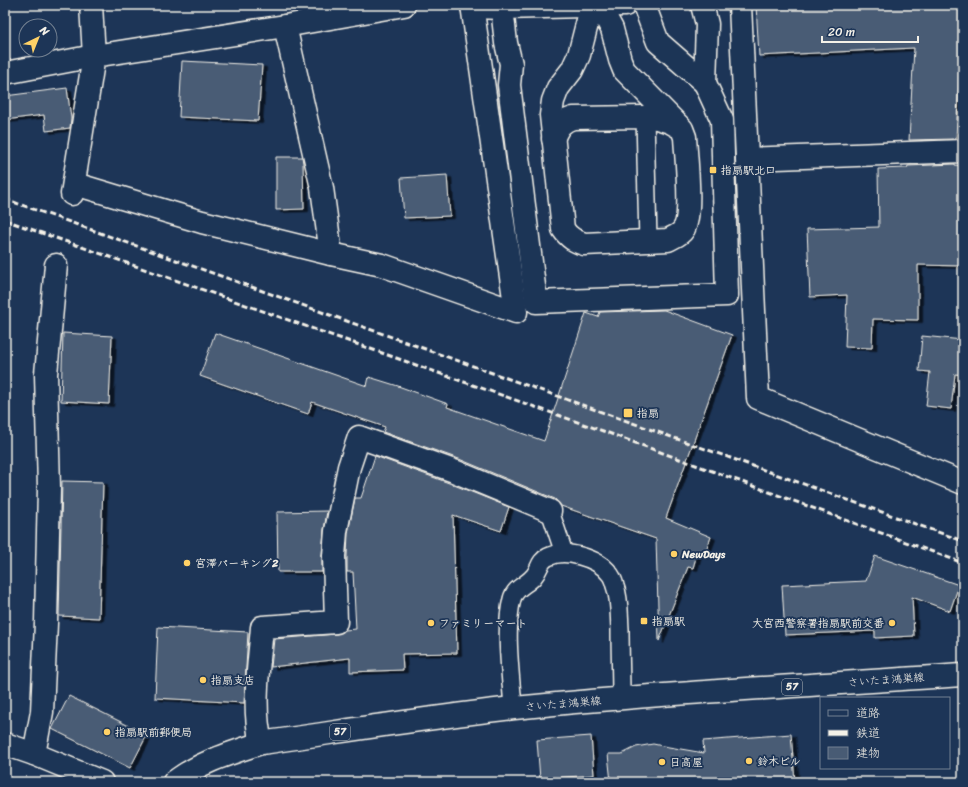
<svg xmlns="http://www.w3.org/2000/svg" width="968" height="787" font-family="Sriracha,'Klee One',sans-serif">
<style>
.building{fill:#485b74;stroke:#f4f1e8;filter:url(#shadow)}
.lines{fill:none;stroke-linecap:round;stroke-linejoin:round}
.service-casing{stroke:#f4f1e8;stroke-width:20}
.pedestrian-casing{stroke:#f4f1e8;stroke-width:25}
.minor-casing{stroke:#f4f1e8;stroke-width:25}
.tertiary-casing{stroke:#f4f1e8;stroke-width:25}
.primary-casing{stroke:#f4f1e8;stroke-width:25}
.service{stroke:#1d3557;stroke-width:17}
.pedestrian{stroke:#1d3557;stroke-width:22}
.minor{stroke:#1d3557;stroke-width:22}
.tertiary{stroke:#1d3557;stroke-width:22}
.primary{stroke:#1d3557;stroke-width:22}
.rail{stroke:#f4f1e8;stroke-width:3;stroke-dasharray:6 3;stroke-linecap:butt}
.poi-dot{fill:#ffd166;stroke:#1d3557;stroke-width:1.5}
.labels{text-anchor:middle;dominant-baseline:central;stroke-width:3.5;stroke-linejoin:round;paint-order:stroke}
.shield{fill:#1d3557;stroke:#b4b9bc;stroke-width:1}
.shield-label{font-size:10px;font-weight:bold;fill:#f4f1e8}
.poi-label{font-size:11px;font-weight:bold;fill:#f4f1e8;stroke:#1d3557;text-anchor:start}
.street-label{font-size:11px;fill:#f4f1e8;stroke:#1d3557}
</style>
<defs>
<filter id="shadow"><feDropShadow dx="4.5" dy="2.5" stdDeviation="0" flood-color="#0009"/></filter>
</defs>
<rect width="100%" height="100%" fill="#1d3557"/>
<filter id="ink" filterUnits="userSpaceOnUse"><feTurbulence type="fractalNoise" baseFrequency=".025" numOctaves="2"/><feDisplacementMap in="SourceGraphic" scale="8" xChannelSelector="R" yChannelSelector="G"/><feConvolveMatrix kernelMatrix="1 2 1 2 8 2 1 2 1" color-interpolation-filters="sRGB"/></filter>
<g filter="url(#ink)">
<g class="building">
<path d="M 756,5 L 963,5 L 963,38 L 961,38 L 956,139 L 909,140 L 914,48 L 759,56 Z"/>
<path d="M 182,61 L 262,65 L 258,121 L 179,117 Z"/>
<path d="M 67,88 L 71,118 L 70,128 L 46,131 L 44,115 L 5,120 L 5,96 Z"/>
<path d="M 276,157 L 302,157 L 303,163 L 304,209 L 276,210 Z"/>
<path d="M 955,164 L 955,165 L 963,166 L 963,266 L 918,265 L 918,320 L 873,319 L 872,348 L 845,347 L 847,295 L 810,297 L 807,229 L 879,227 L 878,169 L 907,168 L 908,166 Z"/>
<path d="M 447,175 L 450,216 L 404,218 L 401,178 Z"/>
<path d="M 664,310 L 732,335 L 666,518 L 711,537 L 704,556 L 697,554 L 693,568 L 688,567 L 659,641 L 656,539 L 561,506 L 555,499 L 459,459 L 383,432 L 385,427 L 312,402 L 308,414 L 200,376 L 215,333 L 367,386 L 369,377 L 398,386 L 448,404 L 447,407 L 544,441 L 586,313 L 598,317 L 600,312 Z"/>
<path d="M 63,333 L 112,336 L 109,404 L 61,401 Z"/>
<path d="M 922,336 L 963,340 L 963,375 L 955,374 L 951,409 L 926,406 L 930,372 L 919,371 Z"/>
<path d="M 375,456 L 449,483 L 509,507 L 501,531 L 453,515 L 457,653 L 402,654 L 403,670 L 350,672 L 350,658 L 271,667 L 274,639 L 337,634 L 345,630 L 356,629 L 353,572 L 347,572 L 347,556 L 348,533 L 355,498 L 361,498 Z"/>
<path d="M 62,481 L 103,482 L 99,618 L 59,616 Z"/>
<path d="M 327,511 L 324,530 L 322,555 L 322,572 L 278,572 L 277,512 Z"/>
<path d="M 875,556 L 959,585 L 950,611 L 912,597 L 914,636 L 875,638 L 875,631 L 785,635 L 782,585 L 866,581 Z"/>
<path d="M 158,627 L 248,632 L 244,703 L 155,698 Z"/>
<path d="M 69,696 L 147,735 L 130,768 L 52,729 Z"/>
<path d="M 791,734 L 795,782 L 611,782 L 608,754 L 622,754 L 636,747 L 653,744 L 663,746 L 704,753 L 703,741 Z"/>
<path d="M 591,736 L 594,775 L 540,779 L 537,740 Z"/>
</g>
<g class="lines">
<defs>
<g id="service">
<path d="M 645,117 L 648,241"/>
<path d="M 550,511 L 564,553"/>
<path d="M 513,708 C 511,676 504,630 512,599 C 515,587 527,585 534,576 C 540,569 539,561 548,557 C 564,548 598,558 609,573 C 612,576 614,582 615,586 C 620,599 619,616 620,629 C 620,652 621,675 621,698"/>
</g>
<g id="pedestrian">
<path d="M 644,5 L 658,42 L 705,83"/>
<path d="M 472,7 L 502,8 L 625,5"/>
<path d="M 502,8 L 506,43 L 511,64 L 509,85 L 536,302 L 727,295 L 722,120 L 705,83 L 707,24 L 702,5"/>
</g>
<g id="minor">
<path d="M 91,5 L 94,56 L 285,26 L 404,5"/>
<path d="M 740,5 L 758,398 L 963,483"/>
<path d="M 285,26 L 322,188 L 331,254"/>
<path d="M 5,73 L 94,56 L 72,194"/>
<path d="M 747,159 L 963,151"/>
<path d="M 75,184 L 202,222 L 331,254 L 382,265 L 516,312 L 472,5"/>
<path d="M 56,265 L 46,374 L 49,488 L 46,623 L 42,712 L 34,754 L 102,782"/>
<path d="M 261,743 C 252,706 259,665 262,627 L 336,622 L 334,556 L 336,531 L 349,467 L 359,437 L 454,471 L 550,511"/>
<path d="M 5,744 L 34,754"/>
</g>
<g id="tertiary">
<path d="M 599,6 L 588,20 L 579,55 L 572,70 L 558,88 L 553,101 L 551,115 L 563,229 C 569,238 575,241 584,244 L 668,240 C 673,237 680,235 683,230 C 693,217 686,156 685,137 L 682,129 L 624,70 L 620,60 L 612,29 L 599,5"/>
<path d="M 553,139 C 558,127 561,122 573,118 L 645,117 L 657,118 L 670,122 L 677,126"/>
</g>
<path id="primary" d="M 174,782 C 200,762 231,753 261,743 C 345,731 430,717 514,708 C 663,693 813,685 963,675"/>
</defs>
<use href="#service" class="service-casing"/>
<use href="#pedestrian" class="pedestrian-casing"/>
<use href="#minor" class="minor-casing"/>
<use href="#tertiary" class="tertiary-casing"/>
<use href="#primary" class="primary-casing"/>
<use href="#service" class="service"/>
<use href="#pedestrian" class="pedestrian"/>
<use href="#minor" class="minor"/>
<use href="#tertiary" class="tertiary"/>
<use href="#primary" class="primary"/>
<g class="rail">
<path d="M 5,199 L 963,541"/>
<path d="M 5,220 L 603,431 L 963,563"/>
</g>
</g>
</g>
<g class="poi-dot">
<rect x="709" y="166" width="8" height="8" rx="2"/>
<rect x="623" y="408" width="10" height="10" rx="2"/>
<circle cx="674" cy="554" r="4"/>
<circle cx="187" cy="563" r="4"/>
<rect x="640" y="617" width="8" height="8" rx="2"/>
<circle cx="431" cy="623" r="4"/>
<circle cx="892" cy="623" r="4"/>
<circle cx="203" cy="680" r="4"/>
<circle cx="107" cy="732" r="4"/>
<circle cx="749" cy="761" r="4"/>
<circle cx="662" cy="762" r="4"/>
</g>
<g class="labels">
<g class="shield">
<rect x="782" y="679" width="20" height="16" rx="3"/>
<rect x="330" y="724" width="20" height="16" rx="3"/>
</g>
<g class="shield-label">
<text x="792" y="687">57</text>
<text x="340" y="732">57</text>
</g>
<g class="poi-label">
<text x="721" y="170">指扇駅北口</text>
<text x="637" y="413">指扇</text>
<text x="682" y="554">NewDays</text>
<text x="195" y="563">宮澤パーキング2</text>
<text x="652" y="621">指扇駅</text>
<text x="439" y="623">ファミリーマート</text>
<text x="884" y="623" text-anchor="end">大宮西警察署指扇駅前交番</text>
<text x="211" y="680">指扇支店</text>
<text x="115" y="732">指扇駅前郵便局</text>
<text x="757" y="761">鈴木ビル</text>
<text x="670" y="762">日高屋</text>
</g>
<g class="street-label">
<text transform="translate(886 680) rotate(-4)">さいたま鴻巣線</text>
<text transform="translate(563 704) rotate(-5)">さいたま鴻巣線</text>
</g>
</g>
<rect width="968" height="787" fill="none" stroke="#1d3557" stroke-width="20"/>
<rect x="10" y="10" width="948" height="767" fill="none" stroke="#f4f1e8" stroke-width="1.5" filter="url(#ink)"/>
<rect x="820" y="697" width="130" height="72" fill="#1d3557" stroke="#738091"/>
<rect x="828" y="710" width="20" height="6" fill="#1d3557" stroke="#738091"/>
<text x="856" y="717" font-size="12" fill="#f4f1e8">道路</text>
<rect x="828" y="730" width="20" height="6" fill="#f4f1e8" stroke="#738091"/>
<text x="856" y="737" font-size="12" fill="#f4f1e8">鉄道</text>
<rect x="828" y="747" width="20" height="12" fill="#485b74" stroke="#738091"/>
<text x="856" y="757" font-size="12" fill="#f4f1e8">建物</text>
<g transform="translate(38 38) rotate(43)"><circle r="19" fill="#1d3557" stroke="#738091"/>
<path d="M0-3L7 15L0 10L-7 15Z" fill="#ffd166"/>
<text y="-6" font-size="11" font-weight="bold" text-anchor="middle" fill="#f4f1e8">N</text>
</g>
<path d="M822 36v6h96v-6" fill="none" stroke="#f4f1e8" stroke-width="2"/>
<text x="828" y="36" font-size="12" fill="#f4f1e8" stroke="#1d3557" stroke-width="3" paint-order="stroke">20 m</text>
</svg>
